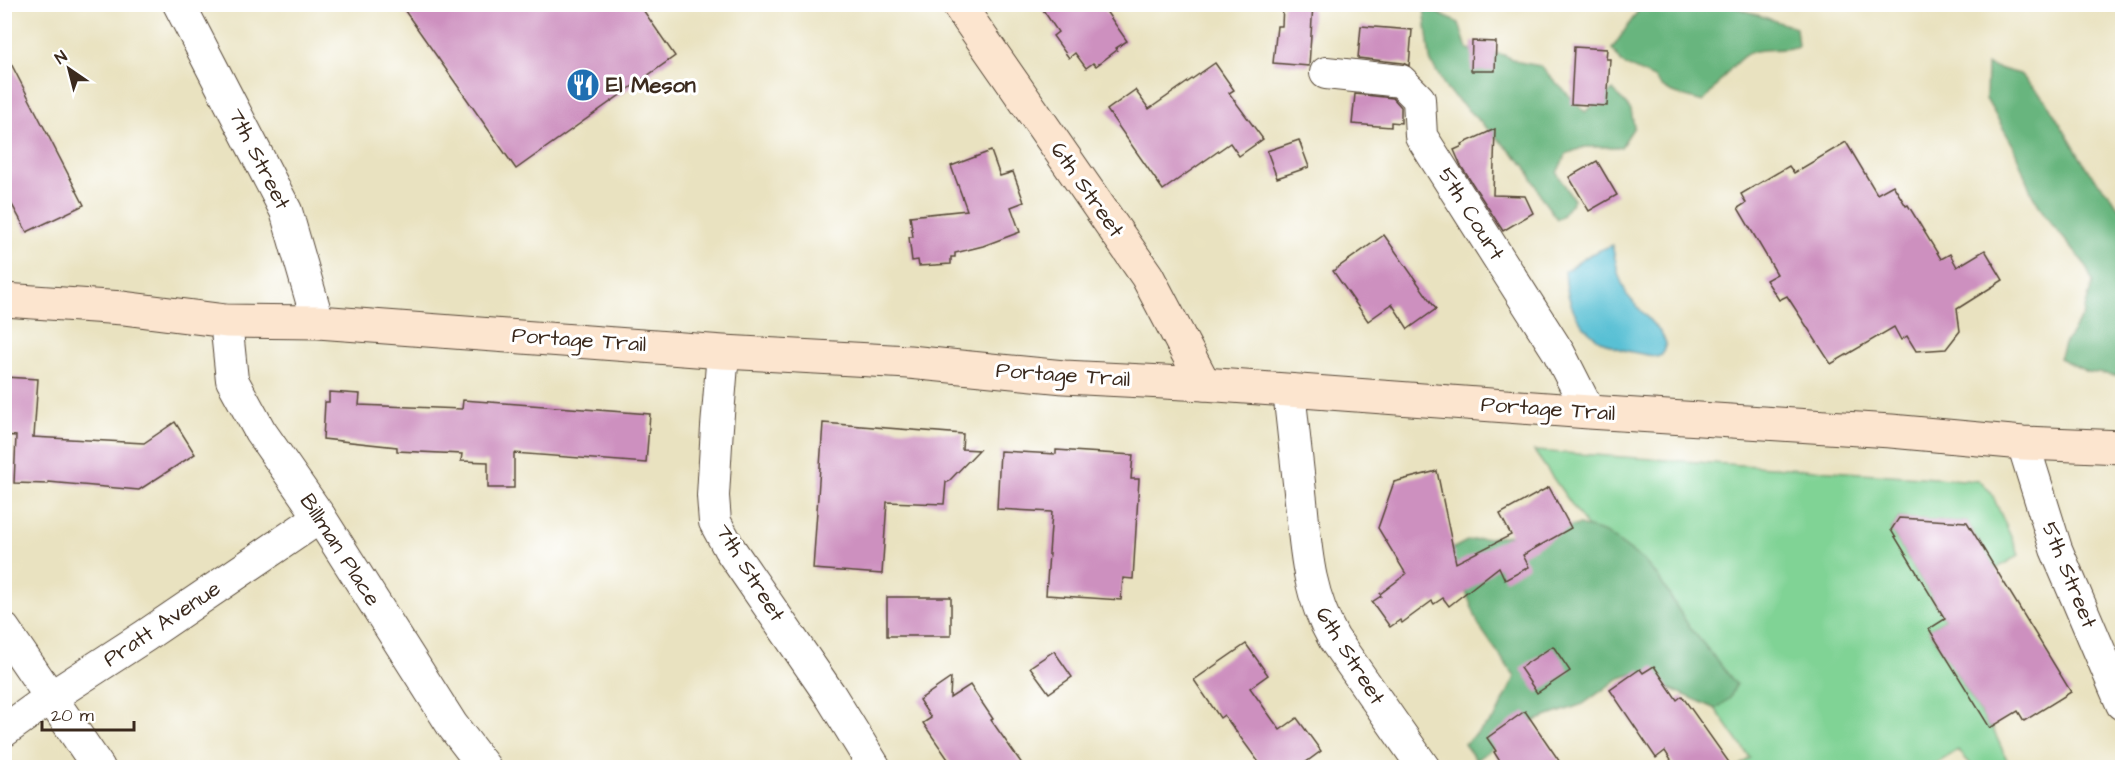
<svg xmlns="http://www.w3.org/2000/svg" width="2127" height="772" font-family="'Architects Daughter',sans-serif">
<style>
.green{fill:#80d395;stroke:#5e7e5a;stroke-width:1.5}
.forest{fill:#68b57e;stroke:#52704e;stroke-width:1.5}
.water{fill:#58c0d4;stroke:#4a7579;stroke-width:1.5}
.building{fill:#cd90bf}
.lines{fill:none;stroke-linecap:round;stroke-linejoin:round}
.street-casing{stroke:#554636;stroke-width:34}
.secondary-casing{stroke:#554636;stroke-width:35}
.street{stroke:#fff;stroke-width:32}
.secondary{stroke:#fce5cf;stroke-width:33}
.labels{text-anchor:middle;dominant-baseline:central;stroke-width:6;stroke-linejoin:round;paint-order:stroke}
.poi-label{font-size:22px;font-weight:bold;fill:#3b2a1e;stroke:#fff;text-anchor:start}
.street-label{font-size:22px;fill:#3b2a1e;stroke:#fff}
</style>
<rect width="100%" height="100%" fill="#fff"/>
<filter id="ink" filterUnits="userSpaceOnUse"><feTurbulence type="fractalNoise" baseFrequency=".0167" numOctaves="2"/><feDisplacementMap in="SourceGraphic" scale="12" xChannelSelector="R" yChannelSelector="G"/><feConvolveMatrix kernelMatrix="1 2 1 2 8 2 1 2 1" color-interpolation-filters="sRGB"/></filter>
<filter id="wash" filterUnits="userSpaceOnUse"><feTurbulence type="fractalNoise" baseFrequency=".008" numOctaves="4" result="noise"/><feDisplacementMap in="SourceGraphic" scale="24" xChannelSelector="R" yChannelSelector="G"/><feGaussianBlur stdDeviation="1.35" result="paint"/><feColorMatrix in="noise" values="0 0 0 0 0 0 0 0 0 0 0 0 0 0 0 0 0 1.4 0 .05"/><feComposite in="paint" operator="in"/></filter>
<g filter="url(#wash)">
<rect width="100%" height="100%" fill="#e9e2c0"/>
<path class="green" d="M 1534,451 L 1979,481 L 1991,492 L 2019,555 L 1996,569 L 1967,522 L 1899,518 L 1891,530 L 1945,619 L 1929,629 L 1990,728 L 1992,727 L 2008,762 L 2004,767 L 1973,767 L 1958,750 L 1931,767 L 1737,767 L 1750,758 Z"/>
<g class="forest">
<path d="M 1646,4 L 1729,5 L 1796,28 L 1798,46 C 1783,52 1766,47 1752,52 C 1735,57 1716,89 1703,102 L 1672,93 L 1662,87 L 1654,78 L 1623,64 L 1612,49 L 1640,8 Z"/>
<path d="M 1424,7 L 1459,23 L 1467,49 L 1504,55 L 1519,62 L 1540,66 L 1585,112 L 1613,90 L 1631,110 L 1634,127 L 1621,147 L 1584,147 L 1566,154 L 1557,173 L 1574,200 L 1561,217 L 1557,219 L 1543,200 L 1525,165 L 1447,90 L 1430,60 Z"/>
<path d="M 1987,65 L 2020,74 L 2047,102 L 2089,172 L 2112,197 L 2122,213 L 2122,376 L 2088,372 L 2059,358 L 2064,344 L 2083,316 L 2093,282 L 2084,263 L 2046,217 L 2031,192 L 2013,145 L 1986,99 Z"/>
<path d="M 1579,525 L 1606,533 L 1643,560 L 1658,577 L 1688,625 L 1736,684 L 1730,698 L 1716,709 L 1635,673 L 1618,679 L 1583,704 L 1529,723 L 1476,760 L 1464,744 L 1495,718 L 1515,677 L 1479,626 L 1456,566 L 1446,552 L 1467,541 Z"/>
</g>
<path class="water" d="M 1612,245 L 1619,276 L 1627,295 L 1661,333 L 1666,343 L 1662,355 L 1657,357 C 1641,353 1621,352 1607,344 C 1577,329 1566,303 1565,271 L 1591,254 Z"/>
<g id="blocks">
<g class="building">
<path d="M 400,4 L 639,4 L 675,56 L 516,169 Z"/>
<path d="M 1039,4 L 1101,4 L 1127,41 L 1116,48 L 1117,50 L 1096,66 L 1093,63 L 1086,68 L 1075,53 L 1069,58 L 1053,36 L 1058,32 Z"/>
<path d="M 1283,4 L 1313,4 L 1309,66 L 1273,63 L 1277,26 L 1282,26 Z"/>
<path d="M 1361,26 L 1412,30 L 1409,66 L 1403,63 L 1358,58 Z"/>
<path d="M 1472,41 L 1496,42 L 1495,71 L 1471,71 Z"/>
<path d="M 1574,47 L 1607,49 L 1606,59 L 1610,59 L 1607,106 L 1571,104 Z"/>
<path d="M 4,50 L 84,205 L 27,232 L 4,190 Z"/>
<path d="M 1215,63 L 1234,90 L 1229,93 L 1263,139 L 1239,156 L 1230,143 L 1163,190 L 1107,110 L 1135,90 L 1149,109 Z"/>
<path d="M 1355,94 L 1393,98 L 1401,107 L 1401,123 L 1391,122 L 1391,127 L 1352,124 Z"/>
<path d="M 1495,129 L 1493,195 L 1525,196 L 1533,213 L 1503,231 L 1461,166 L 1454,150 L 1463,146 L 1462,144 Z"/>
<path d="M 1299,140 L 1309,167 L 1277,178 L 1267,151 Z"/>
<path d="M 1846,142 L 1877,194 L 1893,185 L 1906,206 L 1908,205 L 1941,259 L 1950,254 L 1957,267 L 1985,250 L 2003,280 L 1957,309 L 1960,331 L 1946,349 L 1916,351 L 1907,336 L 1901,340 L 1894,327 L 1831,364 L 1787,296 L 1779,300 L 1766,280 L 1777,274 L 1738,208 L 1746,203 L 1741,194 L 1789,166 L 1794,173 Z"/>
<path d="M 991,151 L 1000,176 L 1013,172 L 1024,202 L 1011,207 L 1020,232 L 983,246 L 955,253 L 955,257 L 951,257 L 951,264 L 919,266 L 918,260 L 912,261 L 909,237 L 913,237 L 910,216 L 967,210 L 951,166 Z"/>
<path d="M 1597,161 L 1617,195 L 1589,211 L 1569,177 Z"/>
<path d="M 1384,235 L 1436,309 L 1408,329 L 1392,304 L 1368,321 L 1333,271 Z"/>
<path d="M 4,377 L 38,379 L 34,437 L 32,437 L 144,443 L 175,422 L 195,454 L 139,490 L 48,482 L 48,484 L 14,483 L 16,436 L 4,435 Z"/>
<path d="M 329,392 L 360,394 L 359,405 L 462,409 L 463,400 L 650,414 L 646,463 L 514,453 L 514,488 L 488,488 L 488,462 L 461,461 L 462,454 L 397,451 L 397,447 L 323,439 L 325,402 L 329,402 Z"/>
<path d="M 823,423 L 963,434 L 962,449 L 979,450 L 948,482 L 946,482 L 944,504 L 887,502 L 882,574 L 813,569 Z"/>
<path d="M 1056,450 L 1133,455 L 1131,479 L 1139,479 L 1133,579 L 1123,578 L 1121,600 L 1046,595 L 1052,512 L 997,509 L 1000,451 L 1056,454 Z"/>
<path d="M 1437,471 L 1456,563 L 1511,535 L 1500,514 L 1549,487 L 1571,528 L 1523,555 L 1529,567 L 1505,580 L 1499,567 L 1449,606 L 1443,598 L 1434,604 L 1432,601 L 1402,623 L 1400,620 L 1390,627 L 1372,602 L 1381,596 L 1380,594 L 1406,574 L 1378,528 L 1394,482 Z"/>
<path d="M 1899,518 L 1967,522 L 2071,692 L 2024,721 L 2018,711 L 1990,728 L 1929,629 L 1945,619 L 1891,530 Z"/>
<rect x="887" y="597" width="64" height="39"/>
<path d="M 1246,644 L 1268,675 L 1250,688 L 1280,730 L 1297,718 L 1321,751 L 1298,768 L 1263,768 L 1224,715 L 1220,718 L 1194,680 Z"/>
<path d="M 1553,646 L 1570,671 L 1537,693 L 1520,668 Z"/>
<path d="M 1054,651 L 1072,677 L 1049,693 L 1030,667 Z"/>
<path d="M 1654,666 L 1677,700 L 1682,696 L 1733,768 L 1676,768 L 1665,751 L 1656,758 L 1610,690 L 1640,669 L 1643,673 Z"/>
<path d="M 951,678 L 950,698 L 970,685 L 993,719 L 991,720 L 1025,768 L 954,768 L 923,723 L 931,718 L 919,700 Z"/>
<path d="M 1525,711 L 1564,768 L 1504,768 L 1494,752 L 1496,751 L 1487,738 Z"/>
</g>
</g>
</g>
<g filter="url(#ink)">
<use href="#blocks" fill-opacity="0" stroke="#554636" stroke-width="1.5"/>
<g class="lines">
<defs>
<g id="street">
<path d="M 179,4 L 286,211 L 318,322"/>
<path d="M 1326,73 L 1401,81 L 1419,99 L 1421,136 L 1559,353 L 1589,412"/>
<path d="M 226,321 L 232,380 L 260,431 L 320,517 L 452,725 L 485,768"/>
<path d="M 723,352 L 717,427 L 713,496 L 715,522 L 729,548 L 830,695 L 875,768"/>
<path d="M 1289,391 C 1293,428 1297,465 1301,501 C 1306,552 1308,593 1334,639 L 1424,768"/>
<path d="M 2023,443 L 2056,549 L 2122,704"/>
<path d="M 4,629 L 99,768"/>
<path d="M 4,731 L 51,697 L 145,636 L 320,517"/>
</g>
<g id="secondary">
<path d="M 958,4 L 1147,276 L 1204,384"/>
<path d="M 4,300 L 123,308 L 226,321 L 318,322 L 723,352 L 909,362 L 1064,377 L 1204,384 L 1589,412 L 1891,431 L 2023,443 L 2122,447"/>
</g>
</defs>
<use href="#street" class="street-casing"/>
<use href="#secondary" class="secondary-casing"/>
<use href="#street" class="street"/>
<use href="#secondary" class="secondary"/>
</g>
</g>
<defs>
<symbol id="restaurant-disc" viewBox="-11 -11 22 22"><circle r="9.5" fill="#1f6fb2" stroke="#fff"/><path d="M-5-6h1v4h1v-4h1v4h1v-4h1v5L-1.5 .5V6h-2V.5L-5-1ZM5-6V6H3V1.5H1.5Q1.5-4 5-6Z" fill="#fff"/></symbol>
</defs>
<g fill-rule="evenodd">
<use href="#restaurant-disc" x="564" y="66" width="38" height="38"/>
</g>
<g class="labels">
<g class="poi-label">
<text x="606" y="85">El Meson</text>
</g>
<g class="street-label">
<text transform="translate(259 159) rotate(63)">7th Street</text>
<text transform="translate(1087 190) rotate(55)">6th Street</text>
<text transform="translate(1471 214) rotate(58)">5th Court</text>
<text transform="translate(579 340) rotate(4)">Portage Trail</text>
<text transform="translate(1063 375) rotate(4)">Portage Trail</text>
<text transform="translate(1548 409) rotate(4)">Portage Trail</text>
<text transform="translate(340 550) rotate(57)">Billman Place</text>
<text transform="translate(750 573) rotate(58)">7th Street</text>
<text transform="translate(2069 575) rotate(68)">5th Street</text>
<text transform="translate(162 624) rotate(-34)">Pratt Avenue</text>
<text transform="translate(1350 656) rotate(58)">6th Street</text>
</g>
</g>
<rect width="2127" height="772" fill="none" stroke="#fff" stroke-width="24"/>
<g transform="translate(69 69) rotate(325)" stroke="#ffffff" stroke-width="4.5" paint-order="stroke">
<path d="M0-4.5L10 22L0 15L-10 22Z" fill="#3b2a1e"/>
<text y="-9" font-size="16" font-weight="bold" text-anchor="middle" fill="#3b2a1e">N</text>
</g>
<path d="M42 721v9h92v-9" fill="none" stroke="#3b2a1e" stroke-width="3"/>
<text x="51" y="721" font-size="18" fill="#3b2a1e" stroke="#ffffff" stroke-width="4.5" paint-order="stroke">20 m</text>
</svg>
